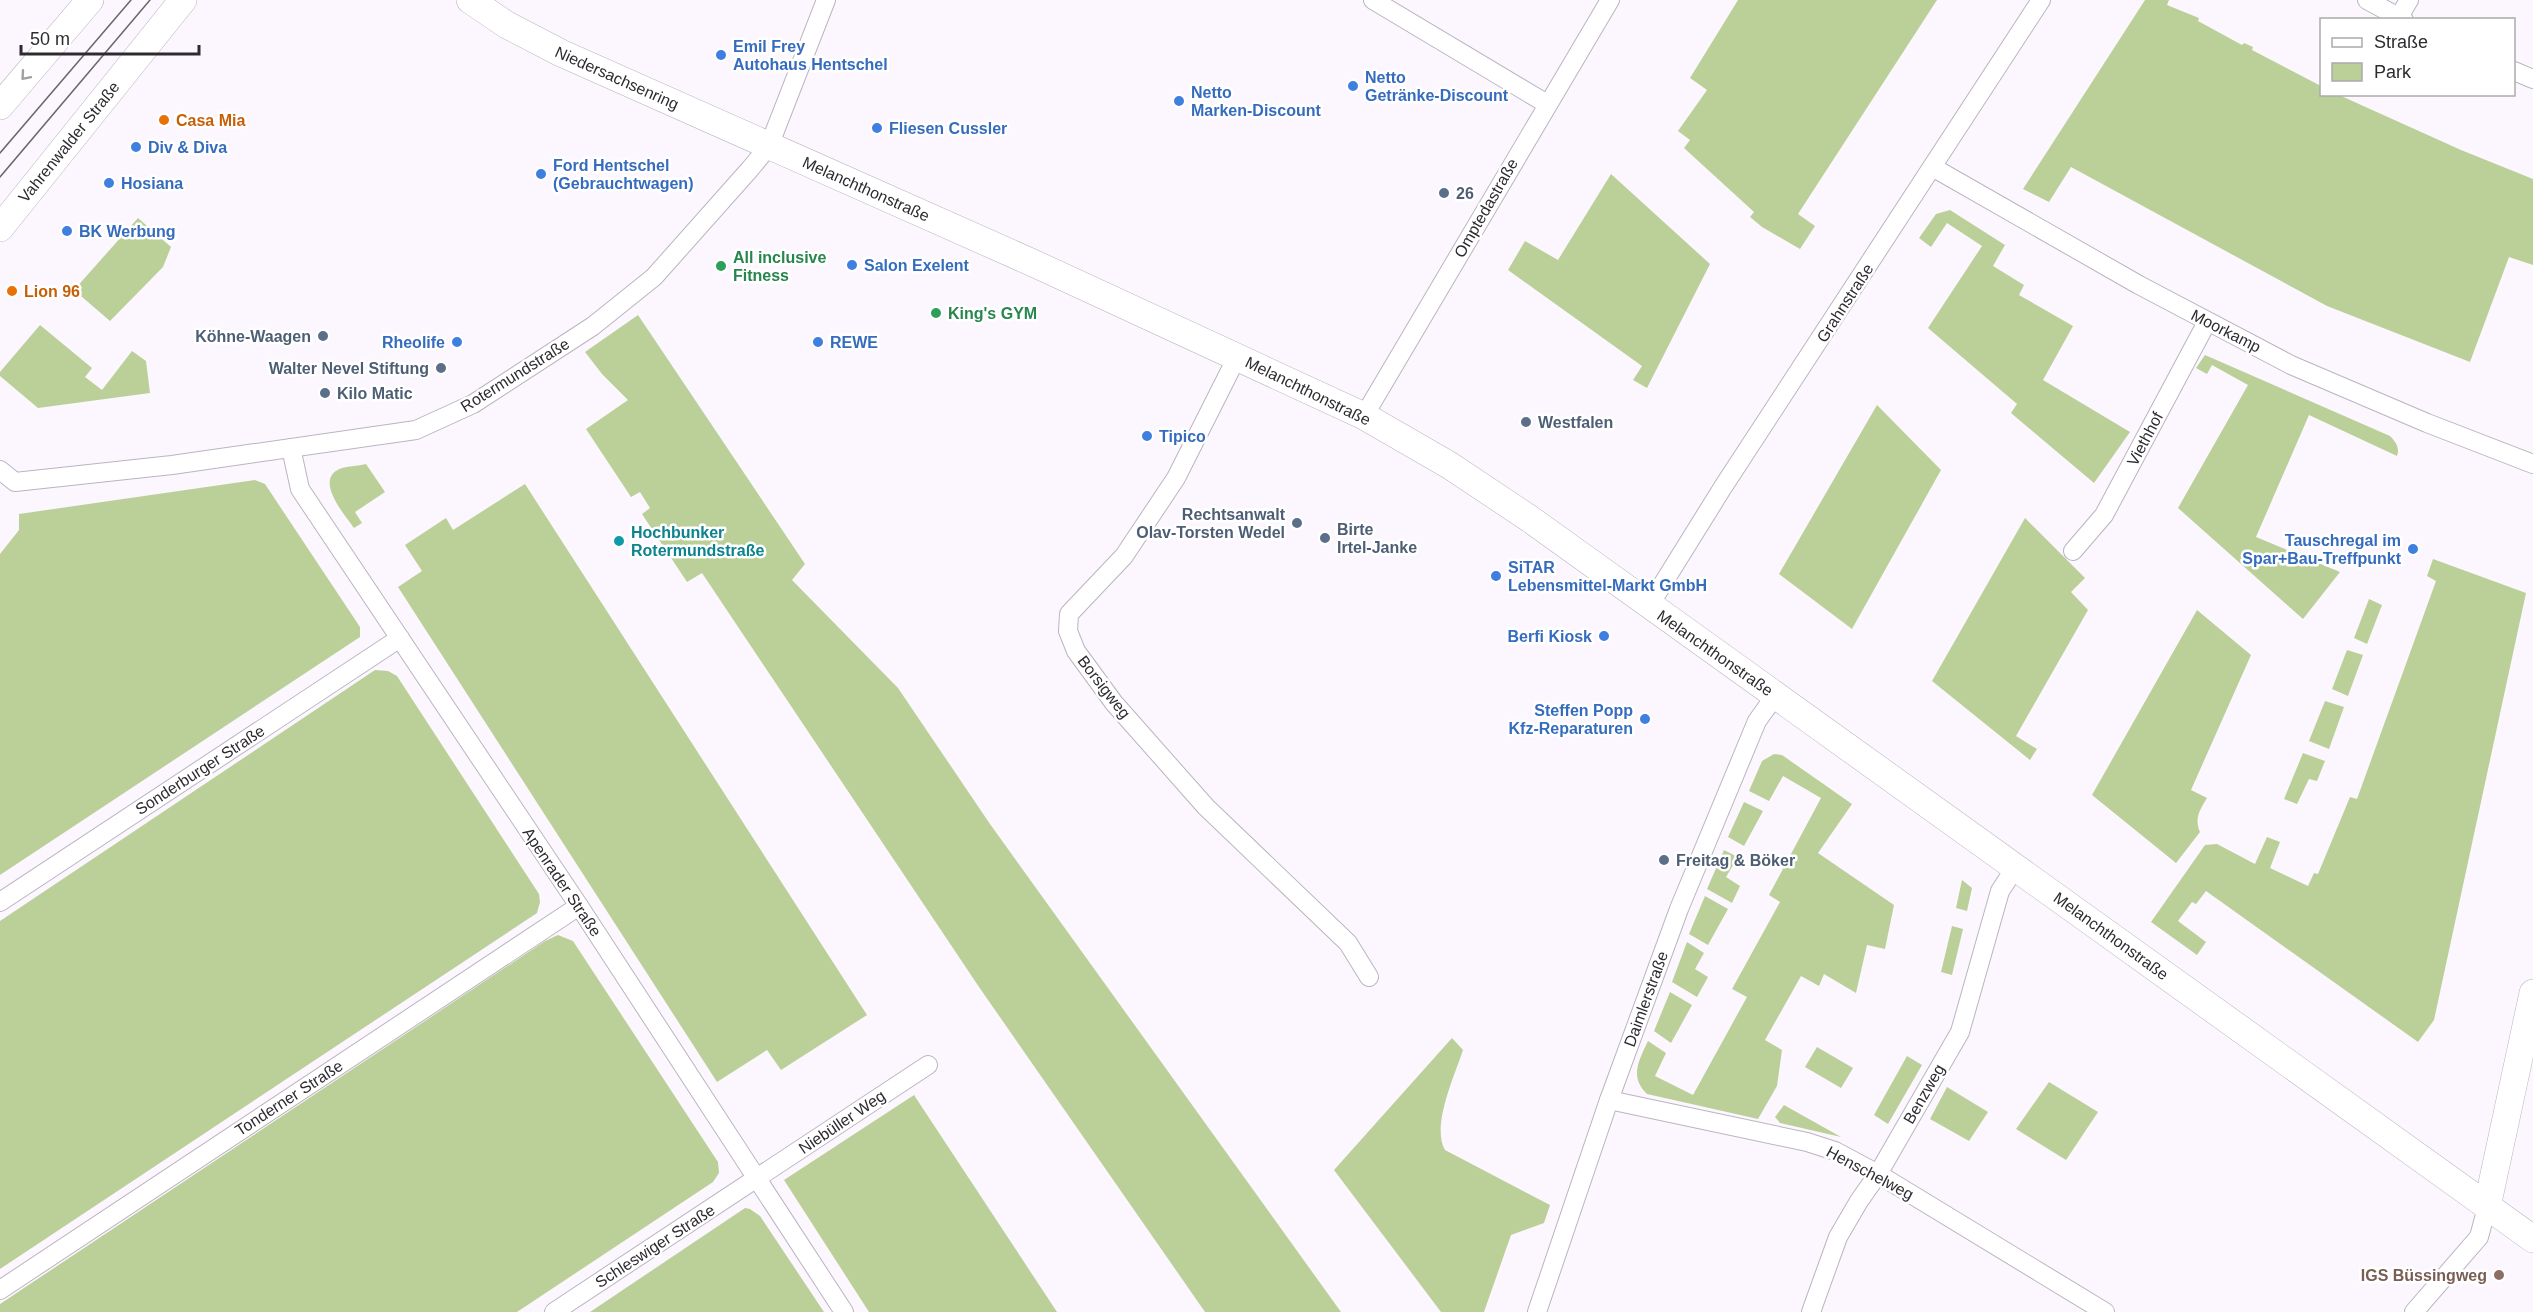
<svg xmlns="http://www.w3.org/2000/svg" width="2533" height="1312" font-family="Helvetica,sans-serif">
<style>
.green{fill:#bbd098}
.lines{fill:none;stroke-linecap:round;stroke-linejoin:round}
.street-casing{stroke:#bbb4c0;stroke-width:20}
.secondary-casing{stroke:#bbb4c0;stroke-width:28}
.street{stroke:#fff;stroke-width:18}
.secondary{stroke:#fff;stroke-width:27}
.tram{stroke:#6a666c;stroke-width:1.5}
.oneway{stroke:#a1a0a2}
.shop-dot{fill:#3f7fe0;stroke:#fff;stroke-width:2}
.food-dot{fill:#e8710a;stroke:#fff;stroke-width:2}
.service-dot{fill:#5c6f8a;stroke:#fff;stroke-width:2}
.leisure-dot{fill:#2e9e5b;stroke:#fff;stroke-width:2}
.culture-dot{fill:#0f9aa8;stroke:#fff;stroke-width:2}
.education-dot{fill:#8d6e63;stroke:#fff;stroke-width:2}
.labels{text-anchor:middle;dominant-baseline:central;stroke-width:5;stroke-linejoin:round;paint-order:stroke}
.shop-label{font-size:16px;font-weight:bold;fill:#366cbe;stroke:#fff;text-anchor:start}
.street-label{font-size:16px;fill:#2e2b30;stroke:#fff}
.food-label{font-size:16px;font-weight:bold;fill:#c56008;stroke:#fff;text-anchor:start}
.service-label{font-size:16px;font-weight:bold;fill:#4e5e75;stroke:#fff;text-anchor:start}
.leisure-label{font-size:16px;font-weight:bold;fill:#27864d;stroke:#fff;text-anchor:start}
.culture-label{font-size:16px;font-weight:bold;fill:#0d838f;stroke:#fff;text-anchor:start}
.education-label{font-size:16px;font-weight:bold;fill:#785e54;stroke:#fff;text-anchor:end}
</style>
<rect width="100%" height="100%" fill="#fcf7fe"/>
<g class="green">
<path d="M 1738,0 L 1937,0 L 1798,214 L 1815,226 L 1800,249 L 1762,227 L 1750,217 L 1754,212 L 1684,148 L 1690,140 L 1678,131 L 1707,90 L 1690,78 Z"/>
<path d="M 2145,0 L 2169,0 L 2167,5 L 2199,18 L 2198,21 L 2242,45 L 2244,43 L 2253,47 L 2252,50 L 2321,86 L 2322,94 L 2339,95 L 2461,150 L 2533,179 L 2533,265 L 2509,257 L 2470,362 L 2327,306 L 2071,167 L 2049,202 L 2023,189 Z"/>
<path d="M 1611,174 L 1710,264 L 1647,388 L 1633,380 L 1642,366 L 1508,270 L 1525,241 L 1558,260 Z"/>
<path d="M 1950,210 L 2005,245 L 1993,266 L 2024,285 L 2019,295 L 2073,326 L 2043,380 L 2130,432 L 2094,483 L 2011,413 L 2017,404 L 1928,328 L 1982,246 L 1947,223 L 1931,247 L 1919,238 L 1936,214 Z"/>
<path d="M 138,218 L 171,247 L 163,267 L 110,321 L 74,290 Z"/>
<path d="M 638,315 L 805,564 L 792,580 L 898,688 L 990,824 L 1341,1312 L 1205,1312 L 979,987 L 702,573 L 687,582 L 642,514 L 650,508 L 640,492 L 631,497 L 586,429 L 628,400 L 602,374 L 585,352 Z"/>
<path d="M 40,325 L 92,368 L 85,377 L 102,390 L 132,351 L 146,361 L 150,393 L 38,408 L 0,376 L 0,372 Z"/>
<path d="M 2205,355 L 2390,436 C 2396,442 2400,448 2397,456 L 2309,415 L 2256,537 L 2340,572 L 2303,619 L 2178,508 L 2248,385 L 2212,365 L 2207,374 L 2196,368 Z"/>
<path d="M 1877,405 L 1941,470 L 1852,629 L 1779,574 Z"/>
<path d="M 366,464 L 385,492 L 355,512 L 362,523 L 354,528 C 345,515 312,478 342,468 C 350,466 358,466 366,464 Z"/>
<path d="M 255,480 L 265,484 L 360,627 L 360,637 L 0,875 L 0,554 L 19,530 L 19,514 Z"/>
<path d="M 525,484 L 867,1015 L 781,1070 L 767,1050 L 717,1082 L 398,587 L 422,571 L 405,545 L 446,518 L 453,530 Z"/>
<path d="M 2025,518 L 2085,578 L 2071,592 L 2088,610 L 2016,736 L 2037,749 L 2030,760 L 1932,681 Z"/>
<path d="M 2433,559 L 2526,593 L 2434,1020 L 2418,1042 L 2206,891 L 2196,904 L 2192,902 L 2178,921 L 2206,942 L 2197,955 L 2151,922 L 2205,845 L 2217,844 L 2255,864 L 2267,837 L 2280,842 L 2270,868 L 2308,886 L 2314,873 L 2318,874 L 2350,797 L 2357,799 L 2436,581 L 2427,576 Z"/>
<path d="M 2369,599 L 2382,605 L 2367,644 L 2354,638 Z"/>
<path d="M 2197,610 L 2251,655 L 2191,790 L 2207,798 C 2200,810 2194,818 2200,832 L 2176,863 L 2092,795 Z"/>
<path d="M 2347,650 L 2363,655 L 2348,696 L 2332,689 Z"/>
<path d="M 375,670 L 388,671 L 397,676 L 539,894 L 540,902 L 537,913 L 0,1269 L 0,921 Z"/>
<path d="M 2325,701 L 2344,707 L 2329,749 L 2309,741 Z"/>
<path d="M 2303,753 L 2325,761 L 2317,781 L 2309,779 L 2297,804 L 2284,799 Z"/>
<path d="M 1774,754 L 1782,755 L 1852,804 L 1818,853 L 1894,905 L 1885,949 L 1867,945 L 1856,993 L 1824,974 L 1819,986 L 1801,976 L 1765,1040 L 1782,1050 L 1777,1086 L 1758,1119 L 1647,1094 C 1629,1077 1639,1060 1648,1041 L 1666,1053 L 1655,1076 L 1693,1095 L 1747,997 L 1732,989 L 1780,902 L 1769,895 L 1821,798 L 1783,776 L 1769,801 L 1749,791 L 1762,761 Z"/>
<path d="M 1744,802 L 1763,811 L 1744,846 L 1728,837 Z"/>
<path d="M 1724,850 L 1738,857 L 1726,877 L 1740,886 L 1732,903 L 1707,889 Z"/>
<path d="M 1962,880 L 1972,888 L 1967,911 L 1956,908 Z"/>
<path d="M 1705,896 L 1728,909 L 1708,945 L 1689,934 Z"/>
<path d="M 1952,926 L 1963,929 L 1952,975 L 1941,972 Z"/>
<path d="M 558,935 L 573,941 L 718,1162 L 719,1173 L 713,1182 L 517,1312 L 0,1312 L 0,1304 L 545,941 Z"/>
<path d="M 1687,942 L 1704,953 L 1695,969 L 1708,977 L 1697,997 L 1672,982 Z"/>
<path d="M 1670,992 L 1692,1005 L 1671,1043 L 1654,1031 Z"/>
<path d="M 1452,1038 L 1463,1050 C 1455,1075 1431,1126 1445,1150 L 1550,1205 L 1544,1223 L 1511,1235 L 1484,1312 L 1441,1312 L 1334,1170 Z"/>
<path d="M 1817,1047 L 1853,1068 L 1841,1088 L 1805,1067 Z"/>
<path d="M 1907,1056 L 1922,1065 L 1888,1124 L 1874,1115 Z"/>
<path d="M 2049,1082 L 2098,1112 L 2066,1160 L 2016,1129 Z"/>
<path d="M 1947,1087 L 1988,1112 L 1969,1141 L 1930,1119 Z"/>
<path d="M 914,1095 L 1057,1312 L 869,1312 L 784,1180 Z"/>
<path d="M 1784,1105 L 1841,1137 L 1780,1123 L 1775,1117 Z"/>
<path d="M 745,1208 L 750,1209 L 760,1216 L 824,1312 L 590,1312 Z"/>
</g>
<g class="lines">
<defs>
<g id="street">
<path d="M 1373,0 L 1547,104"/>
<path d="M 2367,0 L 2404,20"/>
<path d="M 2399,17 L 2409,0"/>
<path d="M 2514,71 L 2533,79"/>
<path d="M 1934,168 L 2139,285 L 2291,365 L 2427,423 L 2533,464"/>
<path d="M 1237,357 L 1176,478 L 1124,556 L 1069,614 L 1068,631 L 1076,651 L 1114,703 L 1206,807 L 1348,943 L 1369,977"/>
<path d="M 1364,416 L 1610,0"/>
<path d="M 291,448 L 300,489 L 579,906 L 844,1312"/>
<path d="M 0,470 L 15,482 L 172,465 L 416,430 L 473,404 L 593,326 L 654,277 L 750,169 L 769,146 L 826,0"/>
<path d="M 2073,551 L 2104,515 L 2207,322"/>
<path d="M 1649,606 L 1723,487 L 2041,0"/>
<path d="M 0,902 L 400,638"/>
<path d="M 1609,1100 L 1807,1142 L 1835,1151 L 1878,1174 L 2105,1312"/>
<path d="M 0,1290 L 579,906"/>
<path d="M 554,1312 L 928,1065"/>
<path d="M 1537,1312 L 1609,1100 L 1679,909 L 1757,721 L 1775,696"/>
<path d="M 1811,1312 L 1838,1237 L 1859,1201 L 1878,1174 L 1960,1032 L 2000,891 L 2015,868"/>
<path d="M 2414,1312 L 2479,1237 L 2487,1207"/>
</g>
<g id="secondary">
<path d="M 470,0 L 507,25 L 561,53 L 1033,263 L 1364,416 L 1449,465 L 1530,519 L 2533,1239"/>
<path d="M 0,106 L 90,0"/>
<path d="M 0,228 L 183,0"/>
<path d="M 2487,1207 L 2533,993"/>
</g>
</defs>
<use href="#street" class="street-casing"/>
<use href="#secondary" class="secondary-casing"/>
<use href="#street" class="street"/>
<use href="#secondary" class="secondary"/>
<g class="tram">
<path d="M 0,153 L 131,0"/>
<path d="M 0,177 L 150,0"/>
</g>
</g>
<defs><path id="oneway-chevron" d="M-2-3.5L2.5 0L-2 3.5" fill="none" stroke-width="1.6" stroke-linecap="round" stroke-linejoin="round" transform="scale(1.5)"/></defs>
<use class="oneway" href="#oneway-chevron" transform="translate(25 76) rotate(131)"/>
<g class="shop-dot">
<circle cx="721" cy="55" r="6"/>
<circle cx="1353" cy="86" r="6"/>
<circle cx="1179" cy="101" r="6"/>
<circle cx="877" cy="128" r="6"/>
<circle cx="136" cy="147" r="6"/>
<circle cx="541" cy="174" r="6"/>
<circle cx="109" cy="183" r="6"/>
<circle cx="67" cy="231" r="6"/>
<circle cx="852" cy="265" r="6"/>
<circle cx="457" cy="342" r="6"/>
<circle cx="818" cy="342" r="6"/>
<circle cx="1147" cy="436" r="6"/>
<circle cx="2413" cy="549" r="6"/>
<circle cx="1496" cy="576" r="6"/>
<circle cx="1604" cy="636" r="6"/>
<circle cx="1645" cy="719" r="6"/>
</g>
<g class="food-dot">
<circle cx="164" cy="120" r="6"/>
<circle cx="12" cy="291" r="6"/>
</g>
<g class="service-dot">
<circle cx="1444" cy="193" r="6"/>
<circle cx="323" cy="336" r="6"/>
<circle cx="441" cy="368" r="6"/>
<circle cx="325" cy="393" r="6"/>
<circle cx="1526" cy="422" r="6"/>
<circle cx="1297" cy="523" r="6"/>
<circle cx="1325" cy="538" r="6"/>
<circle cx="1664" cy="860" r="6"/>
</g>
<g class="leisure-dot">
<circle cx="721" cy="266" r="6"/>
<circle cx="936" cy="313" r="6"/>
</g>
<circle class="culture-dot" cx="619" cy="541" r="6"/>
<circle class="education-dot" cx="2499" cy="1275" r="6"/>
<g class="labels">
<g class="shop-label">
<text x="733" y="46">Emil Frey<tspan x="733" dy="18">Autohaus Hentschel</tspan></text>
<text x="1365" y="77">Netto<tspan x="1365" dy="18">Getränke-Discount</tspan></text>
<text x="1191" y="92">Netto<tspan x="1191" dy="18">Marken-Discount</tspan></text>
<text x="889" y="128">Fliesen Cussler</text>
<text x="148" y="147">Div &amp; Diva</text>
<text x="553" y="165">Ford Hentschel<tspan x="553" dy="18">(Gebrauchtwagen)</tspan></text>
<text x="121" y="183">Hosiana</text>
<text x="79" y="231">BK Werbung</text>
<text x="864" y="265">Salon Exelent</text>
<text x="445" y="342" text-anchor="end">Rheolife</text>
<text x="830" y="342">REWE</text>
<text x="1159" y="436">Tipico</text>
<text x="2401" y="540" text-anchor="end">Tauschregal im<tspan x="2401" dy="18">Spar+Bau-Treffpunkt</tspan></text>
<text x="1508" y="567">SiTAR<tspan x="1508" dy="18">Lebensmittel-Markt GmbH</tspan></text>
<text x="1592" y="636" text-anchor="end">Berfi Kiosk</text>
<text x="1633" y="710" text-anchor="end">Steffen Popp<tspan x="1633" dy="18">Kfz-Reparaturen</tspan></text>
</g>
<g class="street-label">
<text transform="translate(617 78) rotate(24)">Niedersachsenring</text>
<text transform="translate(69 142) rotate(-51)">Vahrenwalder Straße</text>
<text transform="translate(866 189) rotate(24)">Melanchthonstraße</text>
<text transform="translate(1486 208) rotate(-60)">Omptedastraße</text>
<text transform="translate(1845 303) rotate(-57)">Grahnstraße</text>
<text transform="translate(2226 331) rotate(27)">Moorkamp</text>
<text transform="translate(515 375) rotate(-32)">Rotermundstraße</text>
<text transform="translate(1308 391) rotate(26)">Melanchthonstraße</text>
<text transform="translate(2145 439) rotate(-62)">Viethhof</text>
<text transform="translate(1715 653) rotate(35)">Melanchthonstraße</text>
<text transform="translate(1104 687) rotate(52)">Borsigweg</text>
<text transform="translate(200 770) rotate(-33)">Sonderburger Straße</text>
<text transform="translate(562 882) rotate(56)">Apenrader Straße</text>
<text transform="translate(2111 936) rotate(36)">Melanchthonstraße</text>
<text transform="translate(1646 999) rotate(-70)">Daimlerstraße</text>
<text transform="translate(1924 1094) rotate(-60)">Benzweg</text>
<text transform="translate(289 1098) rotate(-33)">Tonderner Straße</text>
<text transform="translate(842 1122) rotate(-34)">Niebüller Weg</text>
<text transform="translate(1870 1173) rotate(28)">Henschelweg</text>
<text transform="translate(655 1246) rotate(-33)">Schleswiger Straße</text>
</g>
<g class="food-label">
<text x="176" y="120">Casa Mia</text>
<text x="24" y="291">Lion 96</text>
</g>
<g class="service-label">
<text x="1456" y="193">26</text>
<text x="311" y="336" text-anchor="end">Köhne-Waagen</text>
<text x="429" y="368" text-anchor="end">Walter Nevel Stiftung</text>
<text x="337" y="393">Kilo Matic</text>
<text x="1538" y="422">Westfalen</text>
<text x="1285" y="514" text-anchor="end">Rechtsanwalt<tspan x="1285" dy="18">Olav-Torsten Wedel</tspan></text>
<text x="1337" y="529">Birte<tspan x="1337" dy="18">Irtel-Janke</tspan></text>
<text x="1676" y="860">Freitag &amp; Böker</text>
</g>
<g class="leisure-label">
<text x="733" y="257">All inclusive<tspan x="733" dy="18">Fitness</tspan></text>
<text x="948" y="313">King's GYM</text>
</g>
<g class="culture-label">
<text x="631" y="532">Hochbunker<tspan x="631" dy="18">Rotermundstraße</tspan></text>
</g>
<g class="education-label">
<text x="2487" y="1275">IGS Büssingweg</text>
</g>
</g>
<rect x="2320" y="18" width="195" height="78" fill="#ffffff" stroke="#abaaac" stroke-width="1.5"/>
<rect x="2332" y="38" width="30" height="9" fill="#ffffff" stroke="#abaaac" stroke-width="1.5"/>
<text x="2374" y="48" font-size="18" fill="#2e2b30">Straße</text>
<rect x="2332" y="63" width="30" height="18" fill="#bbd098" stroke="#abaaac" stroke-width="1.5"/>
<text x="2374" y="78" font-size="18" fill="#2e2b30">Park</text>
<path d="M21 45v9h178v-9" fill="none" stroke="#2e2b30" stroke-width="3"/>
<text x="30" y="45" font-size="18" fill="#2e2b30" stroke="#ffffff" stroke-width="4.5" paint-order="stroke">50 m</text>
</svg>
